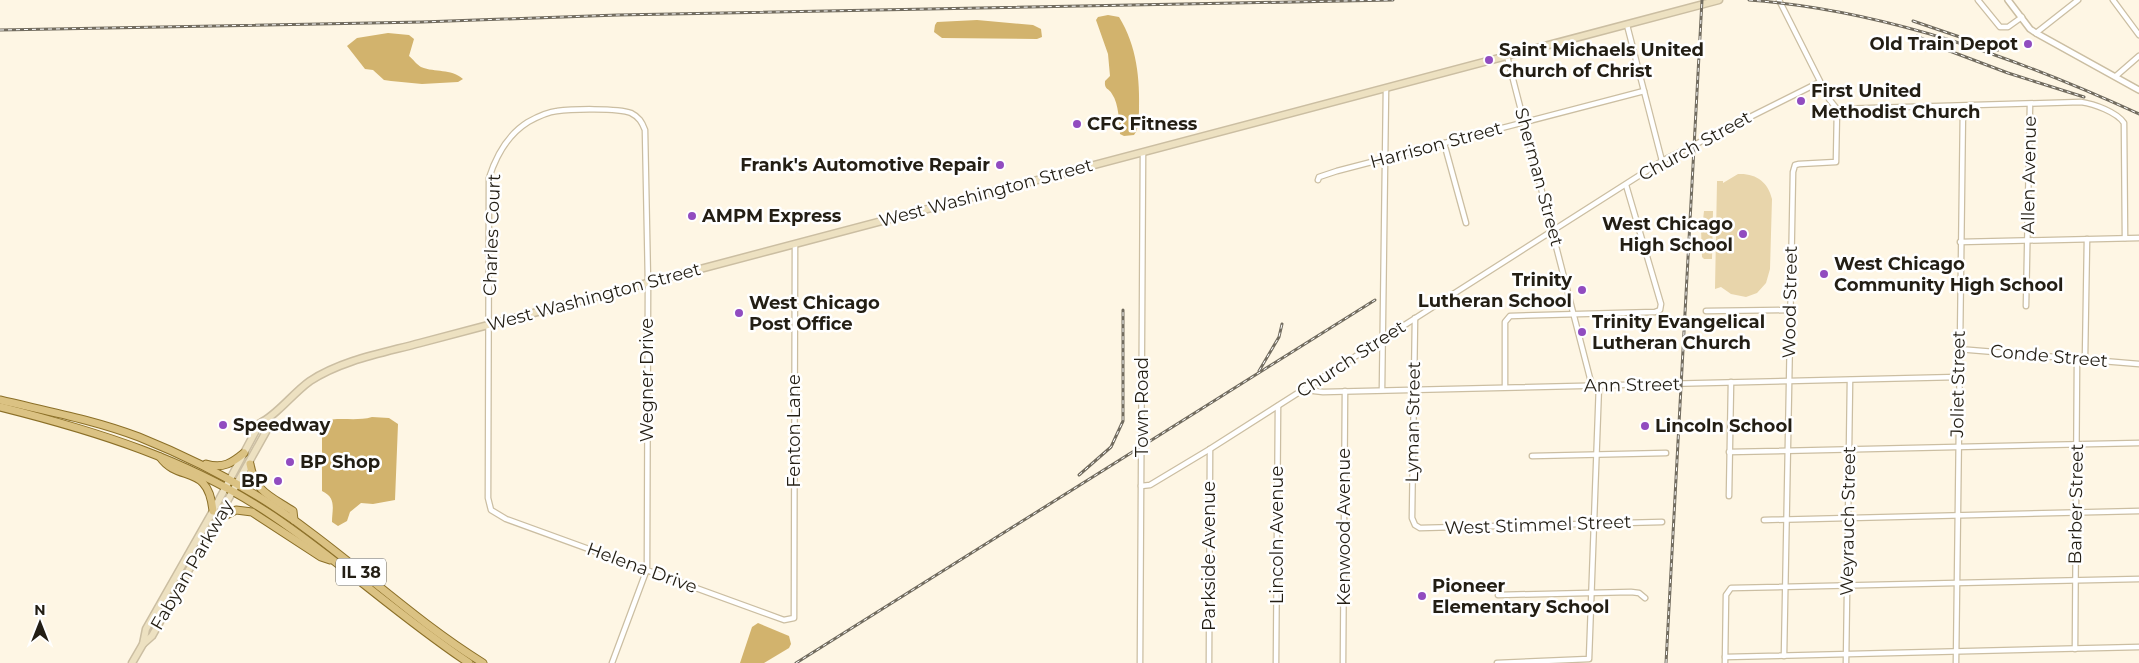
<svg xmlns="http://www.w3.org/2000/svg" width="2139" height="663" font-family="Montserrat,sans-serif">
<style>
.green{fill:#e8d5ab}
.water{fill:#d2b36d}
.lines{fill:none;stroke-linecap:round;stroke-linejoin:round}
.minor-casing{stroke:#cbbea2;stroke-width:7}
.tertiary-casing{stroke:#cbbea2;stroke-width:8}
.secondary-casing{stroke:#cbbea2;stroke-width:9}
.primary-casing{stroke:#8b6f27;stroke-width:9}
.minor{stroke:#fff;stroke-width:4.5}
.tertiary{stroke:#fff;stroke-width:5}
.secondary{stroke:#ede1c1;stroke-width:6}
.primary{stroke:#dbc283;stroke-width:7}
.rail-casing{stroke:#726c5f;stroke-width:3}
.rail{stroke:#fff;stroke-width:1;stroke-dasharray:4;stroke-linecap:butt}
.poi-dot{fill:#914cc0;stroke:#fff;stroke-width:2}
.labels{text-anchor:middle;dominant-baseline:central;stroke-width:5;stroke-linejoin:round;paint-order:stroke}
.shield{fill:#fff;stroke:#65625a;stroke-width:1}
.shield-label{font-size:16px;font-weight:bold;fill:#231e14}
.poi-label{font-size:18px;font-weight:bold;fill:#231e14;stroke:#fff;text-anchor:start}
.street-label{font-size:18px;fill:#231e14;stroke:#fff}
</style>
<rect width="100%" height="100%" fill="#fef6e4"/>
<g class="green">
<path d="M 1738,174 C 1756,173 1768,182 1772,199 L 1770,269 L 1766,283 L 1757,293 L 1746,297 L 1731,294 L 1721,287 L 1715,289 L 1717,181 L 1723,181 L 1723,183 Z"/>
<path d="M 1704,211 L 1713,211 L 1712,259 L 1704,259 L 1702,257 L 1701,229 L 1702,229 Z"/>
<path d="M 204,534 L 186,570 L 153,631 L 150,630 Z"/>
</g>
<g class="water">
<path d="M 1108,15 L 1119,17 C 1137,46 1140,79 1139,112 C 1138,120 1139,129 1134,135 L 1124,136 L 1120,134 C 1119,122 1119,104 1112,94 C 1109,88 1104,90 1105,81 L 1110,76 L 1108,54 L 1096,20 L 1098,17 Z"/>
<path d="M 977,20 L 1033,25 L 1041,29 L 1042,37 L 1037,39 L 942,38 L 934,32 L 935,25 L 937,22 Z"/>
<path d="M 388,33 L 409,35 L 414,39 L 409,56 C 413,59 417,65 421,67 C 436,73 450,68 463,79 L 458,82 L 422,84 L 391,81 L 384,80 L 373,70 L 365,69 L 347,46 L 357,38 Z"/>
<path d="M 372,417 L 389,418 L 398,424 L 395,500 L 373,504 L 361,503 L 350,512 L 347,521 L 338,526 L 332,522 C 332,509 337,498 322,491 L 322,422 C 338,416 355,422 372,417 Z"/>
<path d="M 758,623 L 789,636 L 791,644 L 789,648 L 764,663 L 740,663 L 752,627 Z"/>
</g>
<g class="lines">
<defs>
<g id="minor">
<path d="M 1779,0 L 1829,99 L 1837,109 L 1836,162 L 1799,164 L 1795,165 L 1793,172 L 1784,656"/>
<path d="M 1978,0 L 2000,27 L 2008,27 L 2022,17"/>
<path d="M 2113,0 L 2139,35"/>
<path d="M 1627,25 L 1662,161"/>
<path d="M 2036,33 L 2078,0"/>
<path d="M 1507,56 L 1592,386"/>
<path d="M 2116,76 L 2139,56"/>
<path d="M 1837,109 L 2081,102 C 2094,104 2117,112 2124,123 L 2125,238"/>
<path d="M 1444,143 L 1466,223"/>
<path d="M 1318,180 L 1319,177 L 1337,171 L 1644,91"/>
<path d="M 1960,242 L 2139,238"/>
<path d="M 2026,306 L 2030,104"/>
<path d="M 1706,311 L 1790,310"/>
<path d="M 1415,318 L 1412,518 L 1415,525 L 1420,528 L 1662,522"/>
<path d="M 1958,349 L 2139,364"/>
<path d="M 2085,359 L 2087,239"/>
<path d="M 1308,387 L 1314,391 L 1323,392 L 1958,377"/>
<path d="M 1505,387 L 1505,322 L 1510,316 L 1655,312 L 1660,310 L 1661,304 L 1626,185"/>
<path d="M 1382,390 L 1386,88"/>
<path d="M 1729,452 L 2139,443"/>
<path d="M 1532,456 L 1666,453"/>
<path d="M 1141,486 L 1150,485 L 1210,449 L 1662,161 L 1820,82"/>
<path d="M 1729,496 L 1731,382"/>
<path d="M 1764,520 L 2139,511"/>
<path d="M 1498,595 L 1631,592 L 1639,593 L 1645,598"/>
<path d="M 2075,649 L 2077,359"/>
<path d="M 1725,657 L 2139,647"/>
<path d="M 612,663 L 647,569 L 648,283 L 645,130 C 642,122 639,117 631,113 C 618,108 571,109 557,111 C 547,112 537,117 528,122 C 507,135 496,156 489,178 L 488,498 L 491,510 L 506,519 L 784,620 L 794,618 L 795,244"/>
<path d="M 1140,663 L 1143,152"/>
<path d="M 1209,663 L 1210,449"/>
<path d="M 1276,663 L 1278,406"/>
<path d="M 1343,663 L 1345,391"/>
<path d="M 1497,663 L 1589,659 L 1599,385"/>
<path d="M 1725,663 L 1726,595 L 1731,588 L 2139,579"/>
<path d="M 1846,663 L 1850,380"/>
<path d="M 1956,663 L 1963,106"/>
</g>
<path id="tertiary" d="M 2008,0 L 2030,29 L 2036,33 L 2139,90"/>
<g id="secondary">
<path d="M 143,644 L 152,636 L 268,428 L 269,419"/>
<path d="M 132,663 L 143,644 L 146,629 L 213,511 L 260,423 C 276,416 293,393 310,381 C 342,360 383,353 420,343 L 1719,0"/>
</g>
<g id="primary">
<path d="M 0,400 C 46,411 95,420 139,437 C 201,462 261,494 314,535 C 370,577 423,626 483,663"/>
<path d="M 0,407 C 96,431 190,460 273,516 C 341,562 401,618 469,663"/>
<path d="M 160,457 C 179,484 208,462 213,511"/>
<path d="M 206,464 C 223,469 232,463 244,453"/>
<path d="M 250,464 C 255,492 270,496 293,511 L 294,520"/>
<path d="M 219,519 L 236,510 L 252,512 L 321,557 L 330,560"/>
</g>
</defs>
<use href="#minor" class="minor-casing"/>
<use href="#tertiary" class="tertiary-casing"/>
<use href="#secondary" class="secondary-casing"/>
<use href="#primary" class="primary-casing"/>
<use href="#minor" class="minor"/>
<use href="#tertiary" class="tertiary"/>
<use href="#secondary" class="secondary"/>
<use href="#primary" class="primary"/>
<defs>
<g id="rail">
<path d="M 1749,0 C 1884,10 2017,58 2139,114"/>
<path d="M 1913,21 L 1998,50"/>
<path d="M 0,30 L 422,22 L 618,15 L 1393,0"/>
<path d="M 1917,36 L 1947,50 L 2008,73 L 2084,97"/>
<path d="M 1259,371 L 1279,337 L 1282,324"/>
<path d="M 1079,475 L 1111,447 L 1123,421 L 1123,310"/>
<path d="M 796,663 L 1375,300"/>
<path d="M 1666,663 L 1702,0"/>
</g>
</defs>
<use href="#rail" class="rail-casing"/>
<use href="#rail" class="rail"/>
</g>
<g class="poi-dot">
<circle cx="2028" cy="44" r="5"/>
<circle cx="1489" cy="60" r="5"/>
<circle cx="1801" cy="101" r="5"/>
<circle cx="1077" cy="124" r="5"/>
<circle cx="1000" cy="165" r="5"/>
<circle cx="692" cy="216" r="5"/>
<circle cx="1743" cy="234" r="5"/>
<circle cx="1824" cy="274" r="5"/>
<circle cx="1582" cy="290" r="5"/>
<circle cx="739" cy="313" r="5"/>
<circle cx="1582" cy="332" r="5"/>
<circle cx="223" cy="425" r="5"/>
<circle cx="1645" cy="426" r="5"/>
<circle cx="290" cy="462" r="5"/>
<circle cx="278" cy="481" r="5"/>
<circle cx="1422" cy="596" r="5"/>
</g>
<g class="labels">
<rect class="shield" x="336" y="558.5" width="50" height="27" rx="4"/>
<g class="shield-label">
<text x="361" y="572">IL 38</text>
</g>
<g class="poi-label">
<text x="2018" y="44" text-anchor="end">Old Train Depot</text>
<text x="1499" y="50">Saint Michaels United<tspan x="1499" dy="21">Church of Christ</tspan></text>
<text x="1811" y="91">First United<tspan x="1811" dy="21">Methodist Church</tspan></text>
<text x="1087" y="124">CFC Fitness</text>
<text x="990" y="165" text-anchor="end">Frank's Automotive Repair</text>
<text x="702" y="216">AMPM Express</text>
<text x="1733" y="224" text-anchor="end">West Chicago<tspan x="1733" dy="21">High School</tspan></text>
<text x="1834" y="264">West Chicago<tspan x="1834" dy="21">Community High School</tspan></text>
<text x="1572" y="280" text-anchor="end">Trinity<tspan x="1572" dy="21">Lutheran School</tspan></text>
<text x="749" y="303">West Chicago<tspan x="749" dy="21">Post Office</tspan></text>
<text x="1592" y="322">Trinity Evangelical<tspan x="1592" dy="21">Lutheran Church</tspan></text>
<text x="233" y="425">Speedway</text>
<text x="1655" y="426">Lincoln School</text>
<text x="300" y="462">BP Shop</text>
<text x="268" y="481" text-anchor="end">BP</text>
<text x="1432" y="586">Pioneer<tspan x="1432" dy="21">Elementary School</tspan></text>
</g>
<g class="street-label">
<text transform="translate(1436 145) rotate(-15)">Harrison Street</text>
<text transform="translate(1695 146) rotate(-29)">Church Street</text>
<text transform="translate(2029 175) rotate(-89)">Allen Avenue</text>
<text transform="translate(1539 177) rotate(75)">Sherman Street</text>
<text transform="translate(986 193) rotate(-15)">West Washington Street</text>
<text transform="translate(492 235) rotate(-88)">Charles Court</text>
<text transform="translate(594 297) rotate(-15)">West Washington Street</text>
<text transform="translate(1790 302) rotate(-89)">Wood Street</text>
<text transform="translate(2049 356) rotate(5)">Conde Street</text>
<text transform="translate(1351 359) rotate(-33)">Church Street</text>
<text transform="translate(647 380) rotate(-90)">Wegner Drive</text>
<text transform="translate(1958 384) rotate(-89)">Joliet Street</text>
<text transform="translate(1632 385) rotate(-1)">Ann Street</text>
<text transform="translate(1142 407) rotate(-90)">Town Road</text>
<text transform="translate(1413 422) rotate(-89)">Lyman Street</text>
<text transform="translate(794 431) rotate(-90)">Fenton Lane</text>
<text transform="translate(2076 504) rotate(-89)">Barber Street</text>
<text transform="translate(1848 521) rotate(-89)">Weyrauch Street</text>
<text transform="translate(1538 525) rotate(-2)">West Stimmel Street</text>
<text transform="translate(1344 527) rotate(-90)">Kenwood Avenue</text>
<text transform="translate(1277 535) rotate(-90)">Lincoln Avenue</text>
<text transform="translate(1209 556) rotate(-90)">Parkside Avenue</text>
<text transform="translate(192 565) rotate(-60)">Fabyan Parkway</text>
<text transform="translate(642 568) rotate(20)">Helena Drive</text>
</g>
</g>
<g transform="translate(40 623)" stroke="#ffffff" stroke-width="4" paint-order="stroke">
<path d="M0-4L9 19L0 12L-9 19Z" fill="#231e14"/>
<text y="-8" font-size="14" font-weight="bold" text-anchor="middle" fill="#231e14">N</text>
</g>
</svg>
